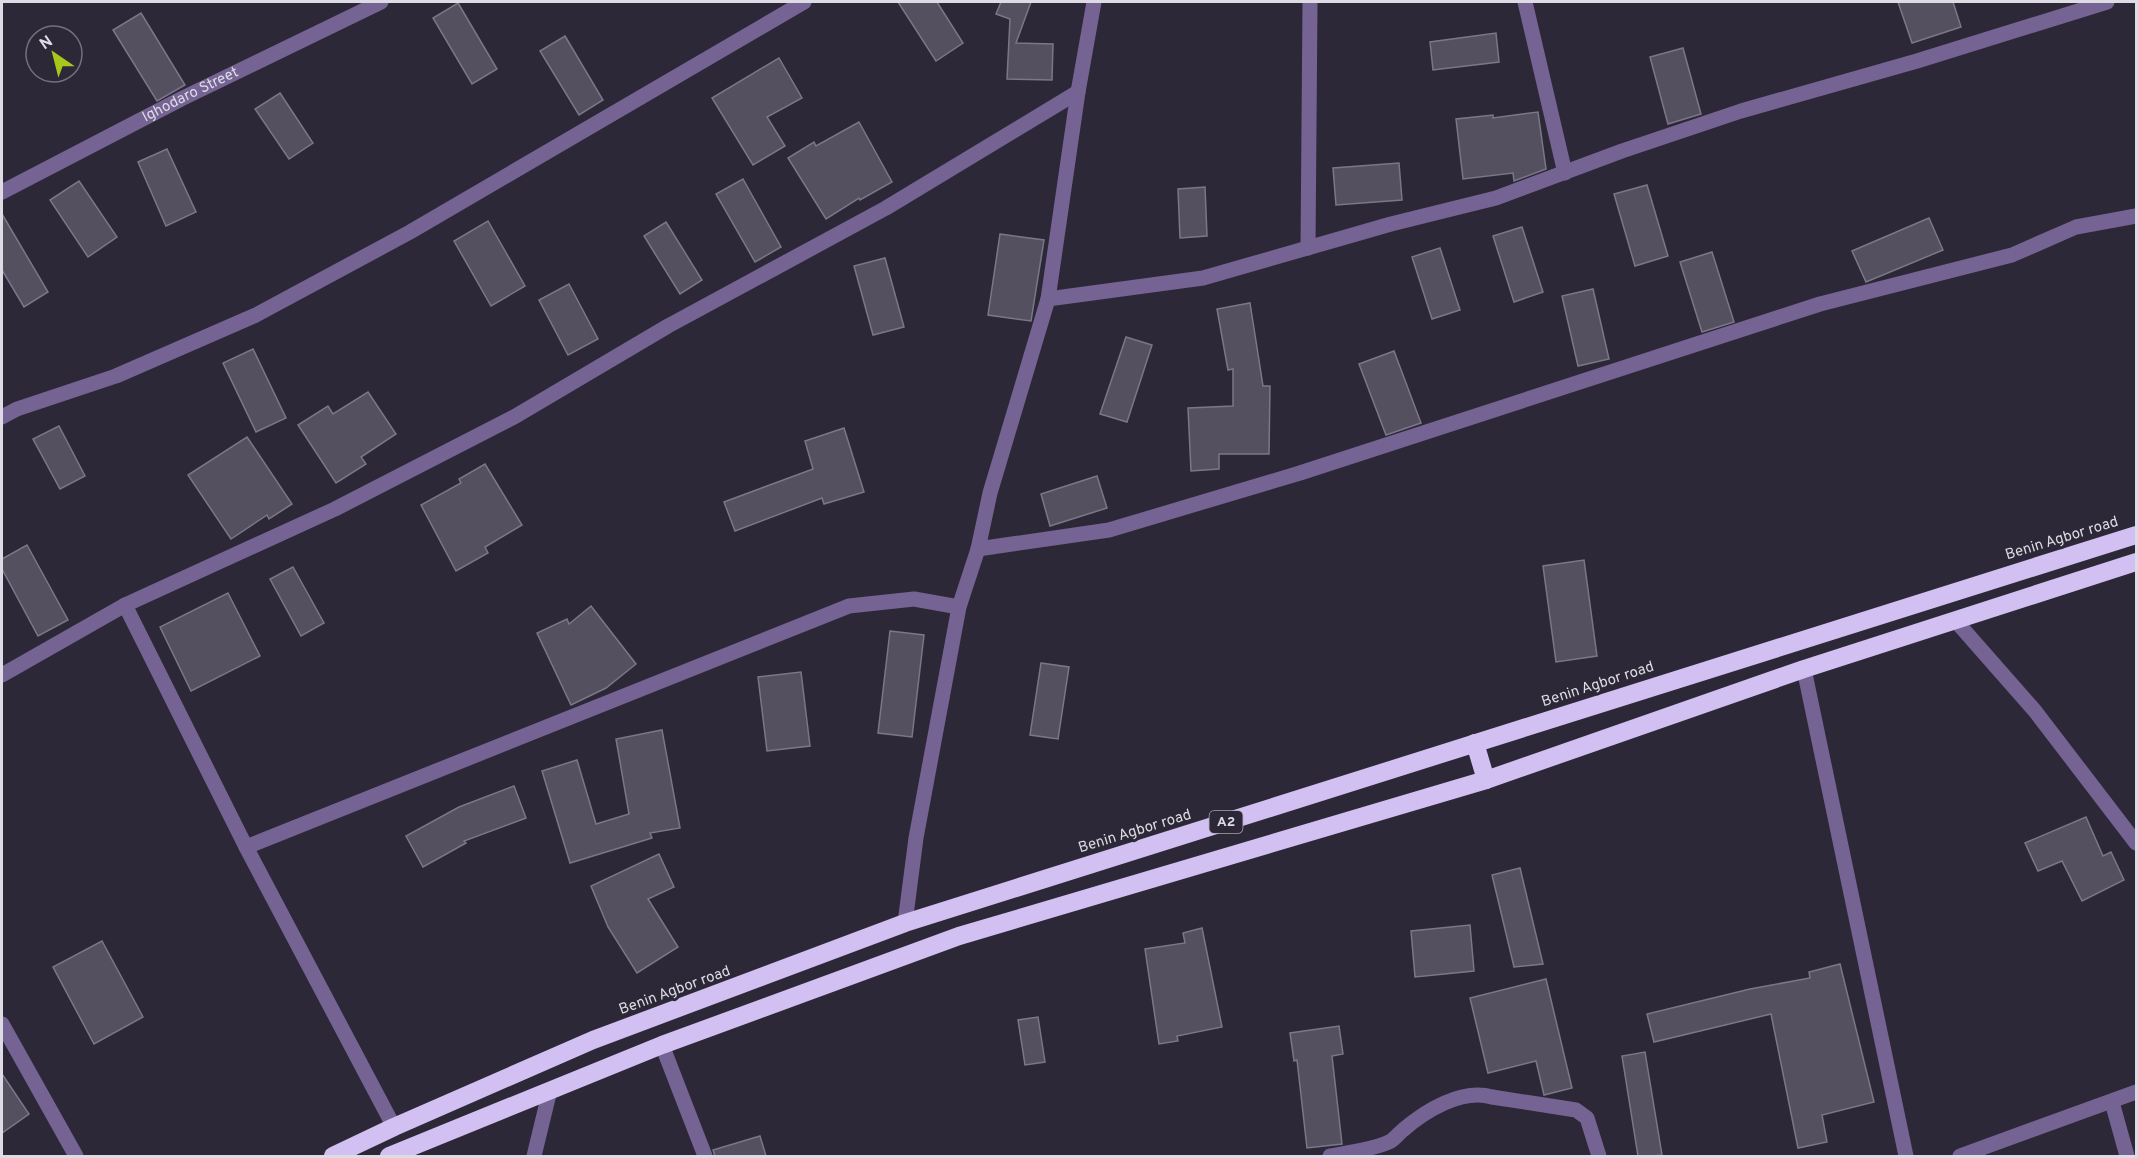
<svg xmlns="http://www.w3.org/2000/svg" width="2138" height="1158" font-family="Overpass,sans-serif">
<style>
.building{fill:#55505f;stroke:#7c7788;stroke-width:1.5}
.lines{fill:none;stroke-linecap:round;stroke-linejoin:round}
.minor{stroke:#756394;stroke-width:15}
.highway{stroke:#d1c0f1;stroke-width:18}
.labels{text-anchor:middle;dominant-baseline:central;stroke-width:6;stroke-linejoin:round;paint-order:stroke}
.shield{fill:#2d2837;stroke:#a9a5b0;stroke-width:1.5}
.shield-label{font-size:14px;font-weight:bold;fill:#dedbe4}
.street-label{font-size:15px;fill:#dedbe4;stroke:#2d2837}
</style>
<rect width="100%" height="100%" fill="#2d2837"/>
<g class="building">
<path d="M 898,2 L 937,2 L 963,43 L 936,61 Z"/>
<path d="M 1001,2 L 1031,2 L 1016,43 L 1053,44 L 1052,80 L 1007,79 L 1010,19 L 996,14 Z"/>
<path d="M 1898,2 L 1953,2 L 1961,27 L 1912,43 Z"/>
<path d="M 458,3 L 497,69 L 472,84 L 433,18 Z"/>
<path d="M 141,13 L 185,85 L 157,101 L 113,30 Z"/>
<path d="M 1496,33 L 1499,62 L 1433,70 L 1430,42 Z"/>
<path d="M 565,36 L 603,100 L 579,115 L 540,51 Z"/>
<path d="M 1683,48 L 1701,114 L 1668,124 L 1650,57 Z"/>
<path d="M 779,58 L 802,98 L 767,117 L 785,146 L 753,165 L 712,98 Z"/>
<path d="M 280,93 L 313,143 L 289,159 L 255,109 Z"/>
<path d="M 1538,112 L 1546,169 L 1514,181 L 1513,173 L 1463,179 L 1456,119 L 1493,115 L 1493,118 Z"/>
<path d="M 859,122 L 892,182 L 860,200 L 859,198 L 826,219 L 788,158 L 814,142 L 816,146 Z"/>
<path d="M 167,149 L 196,212 L 166,226 L 138,162 Z"/>
<path d="M 1399,163 L 1402,200 L 1336,205 L 1333,168 Z"/>
<path d="M 743,179 L 781,247 L 755,262 L 716,194 Z"/>
<path d="M 79,181 L 117,237 L 88,257 L 50,200 Z"/>
<path d="M 1647,185 L 1668,256 L 1635,266 L 1614,194 Z"/>
<path d="M 1205,187 L 1207,236 L 1180,238 L 1178,189 Z"/>
<path d="M 2,214 L 48,292 L 24,307 L 2,270 Z"/>
<path d="M 1929,218 L 1943,250 L 1866,282 L 1852,251 Z"/>
<path d="M 488,221 L 525,286 L 491,306 L 454,241 Z"/>
<path d="M 666,222 L 702,280 L 680,294 L 644,236 Z"/>
<path d="M 1522,227 L 1543,292 L 1514,302 L 1493,236 Z"/>
<path d="M 1000,234 L 1044,240 L 1031,321 L 988,315 Z"/>
<path d="M 1440,248 L 1460,310 L 1432,319 L 1412,257 Z"/>
<path d="M 1712,252 L 1734,322 L 1702,332 L 1680,262 Z"/>
<path d="M 885,258 L 904,327 L 873,335 L 854,266 Z"/>
<path d="M 569,284 L 598,339 L 568,355 L 539,300 Z"/>
<path d="M 1593,289 L 1609,359 L 1578,366 L 1562,296 Z"/>
<path d="M 1250,303 L 1263,386 L 1270,386 L 1269,454 L 1219,454 L 1219,469 L 1191,471 L 1188,408 L 1233,406 L 1233,369 L 1228,370 L 1217,309 Z"/>
<path d="M 1126,337 L 1152,345 L 1127,422 L 1100,414 Z"/>
<path d="M 253,349 L 286,418 L 256,432 L 223,363 Z"/>
<path d="M 1394,351 L 1421,423 L 1386,435 L 1359,364 Z"/>
<path d="M 368,392 L 396,434 L 361,457 L 366,464 L 336,483 L 298,425 L 328,406 L 333,414 Z"/>
<path d="M 59,426 L 85,476 L 60,489 L 33,439 Z"/>
<path d="M 844,428 L 864,492 L 824,504 L 822,498 L 735,531 L 724,502 L 813,469 L 805,441 Z"/>
<path d="M 247,437 L 292,504 L 269,519 L 267,515 L 231,539 L 188,475 Z"/>
<path d="M 485,464 L 522,525 L 485,547 L 488,553 L 456,571 L 421,505 L 461,483 L 459,479 Z"/>
<path d="M 1097,476 L 1107,508 L 1050,526 L 1041,494 Z"/>
<path d="M 27,545 L 68,620 L 38,636 L 2,569 L 2,559 Z"/>
<path d="M 1584,560 L 1597,656 L 1556,662 L 1543,566 Z"/>
<path d="M 293,567 L 324,623 L 301,636 L 270,579 Z"/>
<path d="M 228,593 L 260,656 L 191,691 L 160,627 Z"/>
<path d="M 591,606 L 636,664 L 606,688 L 571,705 L 537,633 L 567,619 L 569,624 Z"/>
<path d="M 890,631 L 924,635 L 912,737 L 878,733 Z"/>
<path d="M 1041,663 L 1069,667 L 1058,739 L 1030,735 Z"/>
<path d="M 801,672 L 810,746 L 767,751 L 758,677 Z"/>
<path d="M 662,730 L 680,828 L 650,833 L 652,838 L 570,863 L 542,771 L 577,760 L 596,824 L 629,814 L 616,739 Z"/>
<path d="M 514,786 L 526,818 L 464,841 L 466,843 L 423,867 L 406,836 L 459,807 Z"/>
<path d="M 2086,817 L 2103,856 L 2111,852 L 2124,880 L 2082,901 L 2062,861 L 2038,871 L 2025,843 Z"/>
<path d="M 659,854 L 674,887 L 648,899 L 678,947 L 637,973 L 608,927 L 591,886 Z"/>
<path d="M 1520,868 L 1543,964 L 1514,967 L 1492,875 Z"/>
<path d="M 1470,925 L 1474,971 L 1415,977 L 1411,931 Z"/>
<path d="M 1202,928 L 1222,1027 L 1177,1036 L 1178,1041 L 1159,1044 L 1145,949 L 1185,943 L 1183,933 Z"/>
<path d="M 102,941 L 143,1017 L 94,1044 L 53,967 Z"/>
<path d="M 1840,964 L 1874,1102 L 1822,1115 L 1827,1142 L 1798,1148 L 1771,1014 L 1654,1042 L 1647,1014 L 1750,989 L 1810,978 L 1809,972 Z"/>
<path d="M 1546,979 L 1572,1088 L 1544,1095 L 1536,1061 L 1488,1073 L 1470,998 Z"/>
<path d="M 1038,1017 L 1045,1062 L 1025,1065 L 1018,1020 Z"/>
<path d="M 1339,1026 L 1343,1054 L 1332,1056 L 1342,1144 L 1307,1148 L 1297,1060 L 1294,1061 L 1290,1033 Z"/>
<path d="M 1645,1052 L 1662,1155 L 1652,1156 L 1638,1156 L 1622,1056 Z"/>
<path d="M 2,1074 L 29,1114 L 2,1133 Z"/>
<path d="M 760,1136 L 766,1156 L 715,1156 L 713,1150 Z"/>
</g>
<g class="lines">
<g class="minor">
<path d="M 1525,2 L 1565,173"/>
<path id="s1" d="M 2,192 L 181,99 L 381,2"/>
<path d="M 1308,248 L 1310,2"/>
<path d="M 1048,299 L 1203,278 L 1391,224 L 1496,198 L 1622,151 L 1741,111 L 1917,61 L 2107,2"/>
<path d="M 2,417 L 17,409 L 116,376 L 256,315 L 410,232 L 804,2"/>
<path d="M 978,549 L 1109,530 L 1300,473 L 1820,304 L 2012,255 L 2076,227 L 2136,216"/>
<path d="M 125,605 L 246,847 L 394,1127"/>
<path d="M 1955,620 L 2035,711 L 2136,843"/>
<path d="M 1804,669 L 1906,1156"/>
<path d="M 2,675 L 125,605 L 335,509 L 514,417 L 668,326 L 886,208 L 1078,92"/>
<path d="M 246,847 L 849,606 L 914,599 L 959,607"/>
<path d="M 905,923 L 916,838 L 959,607 L 978,549 L 990,493 L 1048,299 L 1078,92 L 1094,2"/>
<path d="M 2,1024 L 76,1156"/>
<path d="M 662,1045 L 705,1156"/>
<path d="M 2112,1102 L 2127,1156"/>
<path d="M 534,1156 L 550,1090"/>
<path d="M 1330,1156 C 1347,1153 1374,1149 1389,1142 C 1394,1140 1398,1134 1403,1130 C 1425,1111 1462,1088 1492,1097 L 1576,1110 L 1587,1118 L 1599,1156"/>
<path d="M 1960,1156 L 2136,1092"/>
</g>
<g class="highway">
<path d="M 1475,743 L 1486,780"/>
<path d="M 333,1156 L 394,1127 L 593,1040 L 905,923 L 2136,535"/>
<path d="M 389,1156 L 662,1045 L 959,936 L 1486,780 L 1804,669 L 2136,562"/>
</g>
</g>
<g class="labels">
<rect class="shield" x="1209.5" y="811" width="33" height="22" rx="4.5"/>
<g class="shield-label">
<text x="1226" y="822">A2</text>
</g>
<g class="street-label">
<text stroke="none"><textPath href="#s1" startOffset="212">Ighodaro Street</textPath></text>
<text transform="translate(2062 539) rotate(-17)">Benin Agbor road</text>
<text transform="translate(1598 685) rotate(-18)">Benin Agbor road</text>
<text transform="translate(1135 832) rotate(-17)">Benin Agbor road</text>
<text transform="translate(675 991) rotate(-20)">Benin Agbor road</text>
</g>
</g>
<rect width="2138" height="1158" fill="none" stroke="#dedbe4" stroke-width="6"/>
<g transform="translate(54 54) rotate(325)"><circle r="28" fill="#2d2837" stroke="#74707c" stroke-width="1.5"/>
<path d="M0-4.5L10 22L0 15L-10 22Z" fill="#a8c71d"/>
<text y="-9" font-size="16" font-weight="bold" text-anchor="middle" fill="#dedbe4">N</text>
</g>
</svg>
